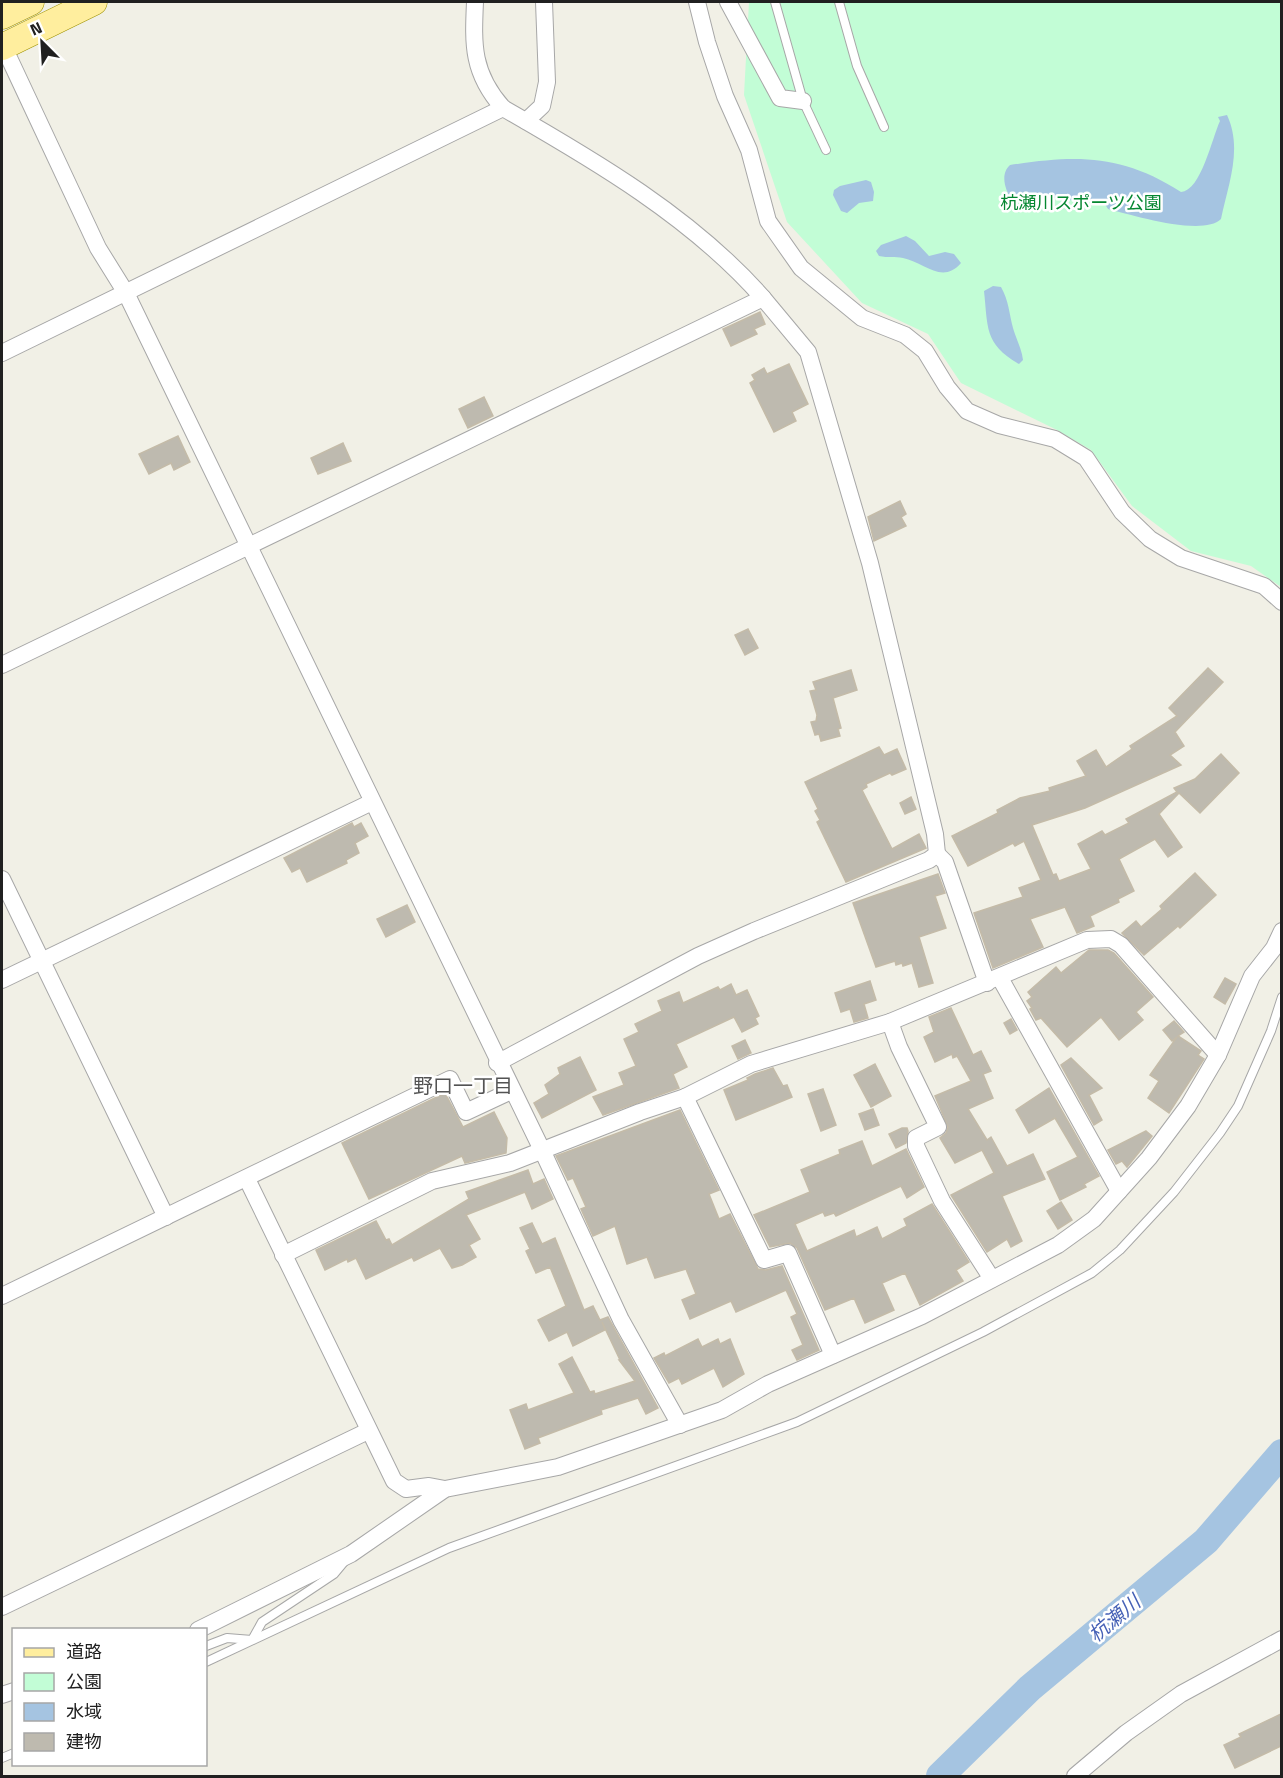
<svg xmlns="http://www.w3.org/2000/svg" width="1283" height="1778" font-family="'Titillium Web','Noto Sans JP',sans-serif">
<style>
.park{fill:#c2fdd6}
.water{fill:#a5c4e1}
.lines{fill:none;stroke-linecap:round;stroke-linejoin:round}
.river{stroke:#a5c4e1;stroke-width:28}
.building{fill:#bebaaf;stroke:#c4bba8;stroke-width:1.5}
.lane-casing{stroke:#a7a7a7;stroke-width:10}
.street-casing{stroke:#a7a7a7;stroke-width:18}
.primary-casing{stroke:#9d9100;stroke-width:27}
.lane{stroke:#fff;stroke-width:8}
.street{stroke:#fff;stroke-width:16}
.primary{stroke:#ffee9e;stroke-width:26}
.labels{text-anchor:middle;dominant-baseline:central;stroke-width:5;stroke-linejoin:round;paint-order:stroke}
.park-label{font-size:18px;fill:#058731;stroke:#fff}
.neighbourhood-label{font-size:20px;fill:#535353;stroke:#fff}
.water-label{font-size:20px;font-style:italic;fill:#4661b6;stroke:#fff}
</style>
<rect width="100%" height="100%" fill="#f1f0e6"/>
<path class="park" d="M 749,2 L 1281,2 L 1281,587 L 1251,566 L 1191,551 L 1132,506 L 1091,450 L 1057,430 L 961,383 L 928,334 L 862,303 L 787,222 L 744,95 Z"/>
<g class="water">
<path d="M 1227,115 C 1243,149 1228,185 1221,219 C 1203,237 1132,215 1108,209 L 1103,201 L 1063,200 L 1039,195 L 1011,199 C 1005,189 1000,174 1010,165 C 1078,155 1121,154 1181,192 C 1201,191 1212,138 1220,121 L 1218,117 Z"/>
<path d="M 866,180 L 871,182 L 874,192 L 873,201 L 859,203 L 847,213 L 841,211 L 833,195 L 834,190 L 840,186 Z"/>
<path d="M 906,236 L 915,241 L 929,256 L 945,252 L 954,254 L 961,263 C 942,285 924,262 903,258 C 895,256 888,258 879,256 L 876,251 L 881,245 Z"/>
<path d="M 993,286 L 1001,287 C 1009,301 1009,313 1013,328 C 1016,339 1022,349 1023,360 L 1019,364 C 984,344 988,327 984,291 Z"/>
</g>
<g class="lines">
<path class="river" d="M 940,1776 L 1030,1688 L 1206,1541 L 1282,1453"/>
</g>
<g class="building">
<path d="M 760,312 L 765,324 L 754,329 L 757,334 L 731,346 L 723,329 Z"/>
<path d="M 789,364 L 808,404 L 792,412 L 796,421 L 774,432 L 750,383 L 755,380 L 752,375 L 764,368 L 767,374 Z"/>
<path d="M 484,397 L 493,416 L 468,428 L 459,409 Z"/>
<path d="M 178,436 L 190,462 L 174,470 L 171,463 L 149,474 L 139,454 Z"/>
<path d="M 343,443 L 351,461 L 318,474 L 311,458 Z"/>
<path d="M 900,501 L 906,514 L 901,517 L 906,526 L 874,541 L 868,517 Z"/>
<path d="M 748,629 L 758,648 L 745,655 L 735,635 Z"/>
<path d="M 1208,668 L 1223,682 L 1175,732 L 1184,746 L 1170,755 L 1181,765 L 1085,808 L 1032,825 L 1053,875 L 1056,874 L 1059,881 L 1091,869 L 1078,844 L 1102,831 L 1105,835 L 1129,823 L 1126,819 L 1177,792 L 1174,788 L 1195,779 L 1221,754 L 1239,773 L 1200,813 L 1179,793 L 1159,814 L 1182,847 L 1168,857 L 1155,839 L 1119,859 L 1134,891 L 1118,899 L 1119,902 L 1090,916 L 1094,926 L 1077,933 L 1065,907 L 1030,919 L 1043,947 L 993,968 L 974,913 L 1023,897 L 1019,888 L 1041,880 L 1024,841 L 1015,846 L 1013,843 L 968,866 L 952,836 L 998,813 L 997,810 L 1020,798 L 1050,791 L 1049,788 L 1086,776 L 1077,761 L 1096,750 L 1106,767 L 1132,749 L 1130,746 L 1177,716 L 1169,708 Z"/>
<path d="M 851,670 L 857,690 L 833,698 L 841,728 L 838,729 L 840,736 L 821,741 L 819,734 L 815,735 L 811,722 L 816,721 L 817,715 L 810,691 L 816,690 L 813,682 Z"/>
<path d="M 879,747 L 884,755 L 897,749 L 906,769 L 892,775 L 890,773 L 866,784 L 867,787 L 862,790 L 892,849 L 919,834 L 926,848 L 846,882 L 817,822 L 820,820 L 815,811 L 818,809 L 805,782 Z"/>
<path d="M 911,797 L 916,809 L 905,814 L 900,803 Z"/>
<path d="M 352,823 L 354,827 L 361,823 L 368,836 L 355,843 L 359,853 L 346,860 L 347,863 L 307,882 L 300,868 L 292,872 L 284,858 Z"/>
<path d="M 1195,873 L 1216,895 L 1180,928 L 1178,926 L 1144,955 L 1122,933 L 1136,921 L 1141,927 L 1162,909 L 1160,906 Z"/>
<path d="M 938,874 L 945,893 L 935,896 L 946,928 L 919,937 L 933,983 L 919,987 L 912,963 L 903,966 L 902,963 L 896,965 L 895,961 L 876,967 L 853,903 Z"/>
<path d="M 407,905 L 415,922 L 386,937 L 377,919 Z"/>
<path d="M 1089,950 L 1108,950 L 1114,953 L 1153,997 L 1136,1012 L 1143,1020 L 1119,1040 L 1101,1017 L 1067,1047 L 1041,1018 L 1036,1020 L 1030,1009 L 1032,1008 L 1027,1001 L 1032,997 L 1028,992 L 1056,967 L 1061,973 Z"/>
<path d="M 1225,978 L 1236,984 L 1225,1004 L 1214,997 Z"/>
<path d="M 870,981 L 876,1000 L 864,1004 L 868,1018 L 854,1022 L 850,1009 L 841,1012 L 835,993 Z"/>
<path d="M 731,984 L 736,995 L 747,990 L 759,1016 L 755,1018 L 758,1024 L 742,1032 L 734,1017 L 676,1044 L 687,1067 L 673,1074 L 679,1088 L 603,1115 L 593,1097 L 624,1085 L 619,1073 L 636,1066 L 624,1039 L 639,1032 L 635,1024 L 662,1011 L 658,1001 L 679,992 L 683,1003 L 718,987 L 720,990 Z"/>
<path d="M 951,1008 L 973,1055 L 981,1051 L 991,1071 L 983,1074 L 993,1098 L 968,1109 L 987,1140 L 991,1137 L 1007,1166 L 1033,1154 L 1045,1179 L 1002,1196 L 1022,1241 L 1011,1247 L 1007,1239 L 987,1252 L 951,1195 L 994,1173 L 982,1150 L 955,1163 L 940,1138 L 946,1133 L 948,1127 L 935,1096 L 971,1081 L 957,1056 L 953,1058 L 952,1054 L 935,1062 L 924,1037 L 934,1032 L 929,1017 Z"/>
<path d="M 1011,1019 L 1017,1030 L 1010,1034 L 1004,1023 Z"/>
<path d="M 1174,1021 L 1184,1032 L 1178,1036 L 1201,1051 L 1198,1055 L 1204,1059 L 1169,1113 L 1148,1098 L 1159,1081 L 1150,1075 L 1177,1037 L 1172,1041 L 1163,1030 Z"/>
<path d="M 745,1040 L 751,1053 L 738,1059 L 732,1046 Z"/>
<path d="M 580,1057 L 596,1090 L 542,1118 L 534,1103 L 549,1094 L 545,1085 L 560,1074 L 558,1068 Z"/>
<path d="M 1071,1058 L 1102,1088 L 1089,1095 L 1102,1120 L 1094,1125 L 1061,1065 Z"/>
<path d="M 875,1064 L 891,1096 L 871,1107 L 854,1075 Z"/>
<path d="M 773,1068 L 783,1086 L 787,1085 L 792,1097 L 736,1120 L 724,1090 L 748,1080 L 747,1078 L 755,1074 Z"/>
<path d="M 1049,1088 L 1099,1176 L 1084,1184 L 1086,1187 L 1060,1200 L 1047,1172 L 1078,1157 L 1055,1118 L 1029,1133 L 1016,1110 Z"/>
<path d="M 823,1089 L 836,1125 L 821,1131 L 808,1094 Z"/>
<path d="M 445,1093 L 463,1127 L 494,1112 L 507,1138 L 506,1153 L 465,1163 L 462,1156 L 369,1199 L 342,1143 Z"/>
<path d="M 873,1109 L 879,1125 L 865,1130 L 859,1114 Z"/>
<path d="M 680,1110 L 719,1190 L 709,1194 L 719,1219 L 730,1214 L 758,1269 L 766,1270 L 782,1266 L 819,1350 L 797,1360 L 792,1350 L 803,1345 L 791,1317 L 797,1314 L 786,1290 L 736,1312 L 731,1301 L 690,1319 L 682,1300 L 696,1294 L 686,1269 L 655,1278 L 647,1257 L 627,1264 L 615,1226 L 593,1236 L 581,1209 L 586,1207 L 573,1178 L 568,1180 L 556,1156 Z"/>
<path d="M 902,1128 L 907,1128 L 908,1131 L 906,1143 L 896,1148 L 889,1134 Z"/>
<path d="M 1146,1131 L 1152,1136 L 1127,1167 L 1122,1161 L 1116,1164 L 1108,1150 Z"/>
<path d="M 862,1141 L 872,1166 L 906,1149 L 924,1187 L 907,1198 L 901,1186 L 836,1216 L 834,1213 L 825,1216 L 823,1212 L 795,1224 L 807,1251 L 854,1230 L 856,1237 L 877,1227 L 882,1239 L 907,1226 L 904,1219 L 932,1204 L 969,1262 L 956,1270 L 963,1281 L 920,1305 L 905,1273 L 882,1283 L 894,1310 L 865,1323 L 854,1298 L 825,1310 L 797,1248 L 790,1243 L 770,1247 L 754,1215 L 810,1192 L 801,1170 L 840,1154 L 839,1150 Z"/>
<path d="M 528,1170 L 533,1184 L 544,1179 L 553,1199 L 532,1209 L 525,1192 L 466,1215 L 480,1239 L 469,1245 L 476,1257 L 462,1265 L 452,1268 L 440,1248 L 414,1261 L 412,1257 L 366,1279 L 356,1258 L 348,1262 L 347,1259 L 325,1270 L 316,1250 L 376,1221 L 386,1240 L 389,1239 L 392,1245 L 469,1199 L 466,1192 Z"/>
<path d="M 1061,1202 L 1072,1220 L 1058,1229 L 1047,1211 Z"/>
<path d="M 532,1223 L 542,1244 L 555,1238 L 584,1310 L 593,1306 L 600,1320 L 608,1317 L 658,1408 L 646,1414 L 638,1398 L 601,1410 L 602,1414 L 538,1438 L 540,1443 L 525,1449 L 510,1410 L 526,1404 L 528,1410 L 574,1393 L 559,1364 L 572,1357 L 590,1392 L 594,1391 L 595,1394 L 635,1381 L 619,1360 L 620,1360 L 602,1322 L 605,1330 L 573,1346 L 567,1332 L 549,1341 L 538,1320 L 566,1306 L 550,1267 L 536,1273 L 526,1251 L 530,1249 L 520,1228 Z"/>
<path d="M 698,1339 L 702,1347 L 718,1339 L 720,1344 L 730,1339 L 744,1374 L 723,1387 L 714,1368 L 682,1384 L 679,1378 L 669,1383 L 654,1358 L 664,1353 L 665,1356 Z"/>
<path d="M 1281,1714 L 1281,1746 L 1235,1768 L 1224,1745 L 1241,1737 L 1239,1734 Z"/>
</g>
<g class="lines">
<defs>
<g id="lane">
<path d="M 775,2 L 803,101 L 826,150"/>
<path d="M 839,2 L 857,66 L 884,127"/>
<path d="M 206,1646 L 227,1638 L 252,1640 L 262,1622 L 334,1574 L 344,1562"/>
<path d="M 206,1662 L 449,1548 L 797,1422 L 983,1332 L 1092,1273 L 1120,1250 L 1174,1192 L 1220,1133 L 1238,1106 L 1271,1031 L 1282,997"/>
<path d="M 2,1758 L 14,1753"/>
</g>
<g id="street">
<path d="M 475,2 C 473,45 472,73 503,108 C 594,160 693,218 763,298"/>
<path d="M 697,2 L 707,42 L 725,96 L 749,150 L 768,221 L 801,268 L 862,318 L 905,335 L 925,351 L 947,387 L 967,411 L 999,425 L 1055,439 L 1086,458 L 1122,512 L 1150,539 L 1181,558 L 1264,586 L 1282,602"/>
<path d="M 728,2 L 780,98 L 803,101"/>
<path d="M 2,43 L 98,248 L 126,293 L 542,1150 L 621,1320 L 680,1425"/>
<path d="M 526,121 L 542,106 L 547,82 L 544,2"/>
<path d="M 2,353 L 503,108"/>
<path d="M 2,665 L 763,298 L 808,352 L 870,563 L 935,834 L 937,854 L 929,860 L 754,931 L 698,956 L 497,1063"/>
<path d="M 937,854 L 945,862 L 987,983"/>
<path d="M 2,879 L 166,1217"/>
<path d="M 1000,978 L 1119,1191"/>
<path d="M 2,980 L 372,802"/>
<path d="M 890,1022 L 899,1047 L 938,1127 L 916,1138 L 916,1146 L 942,1201 L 992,1279"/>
<path d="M 685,1097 L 764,1260 L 788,1253 L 833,1355"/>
<path d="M 247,1179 L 394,1481 L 406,1489 L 429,1486 L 445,1489"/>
<path d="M 283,1255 L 432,1181 L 510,1163 L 640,1112 L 685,1097 L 751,1064 L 890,1022 L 1087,940 L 1111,939 L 1121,945 L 1218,1055"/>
<path d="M 2,1296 L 450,1079 L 466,1112 L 511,1091"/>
<path d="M 2,1607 L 368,1431"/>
<path d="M 198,1630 L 351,1554 L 445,1489 L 558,1467 L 722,1410 L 768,1384 L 922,1316 L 1058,1245 L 1094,1219 L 1149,1158 L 1188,1106 L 1218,1055 L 1252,976 L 1274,948 L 1282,931"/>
<path d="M 2,1695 L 14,1691"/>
<path d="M 1075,1776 L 1126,1733 L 1181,1694 L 1282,1639"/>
</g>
<g id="primary">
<path d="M 2,16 L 31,2"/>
<path d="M 2,47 L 94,2"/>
</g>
</defs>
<use href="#lane" class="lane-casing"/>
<use href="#street" class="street-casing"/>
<use href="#primary" class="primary-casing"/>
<use href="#lane" class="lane"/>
<use href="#street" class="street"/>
<use href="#primary" class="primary"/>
</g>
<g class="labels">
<g class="park-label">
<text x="1081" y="202">杭瀬川スポーツ公園</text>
</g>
<g class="neighbourhood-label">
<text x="463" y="1085">野口一丁目</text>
</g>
<g class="water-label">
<text transform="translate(1114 1618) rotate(-40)">杭瀬川</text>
</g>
</g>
<rect width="1283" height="1778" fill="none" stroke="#202020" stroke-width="6"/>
<rect x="12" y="1628" width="195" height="138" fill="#ffffff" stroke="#a6a6a6" stroke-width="1.5"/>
<rect x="24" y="1648" width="30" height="9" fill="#ffee9e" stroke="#a6a6a6" stroke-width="1.5"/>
<text x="66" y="1658" font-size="18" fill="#202020">道路</text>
<rect x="24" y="1673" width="30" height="18" fill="#c2fdd6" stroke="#a6a6a6" stroke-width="1.5"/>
<text x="66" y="1688" font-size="18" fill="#202020">公園</text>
<rect x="24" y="1703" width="30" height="18" fill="#a5c4e1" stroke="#a6a6a6" stroke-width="1.5"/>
<text x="66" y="1718" font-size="18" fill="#202020">水域</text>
<rect x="24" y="1733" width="30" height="18" fill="#bebaaf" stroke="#a6a6a6" stroke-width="1.5"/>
<text x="66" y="1748" font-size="18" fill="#202020">建物</text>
<g transform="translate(42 42) rotate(336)" stroke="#ffffff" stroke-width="4.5" paint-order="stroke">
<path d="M0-4.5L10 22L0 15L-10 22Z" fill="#202020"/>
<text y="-9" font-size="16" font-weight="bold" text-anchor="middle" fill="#202020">N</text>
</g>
</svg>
